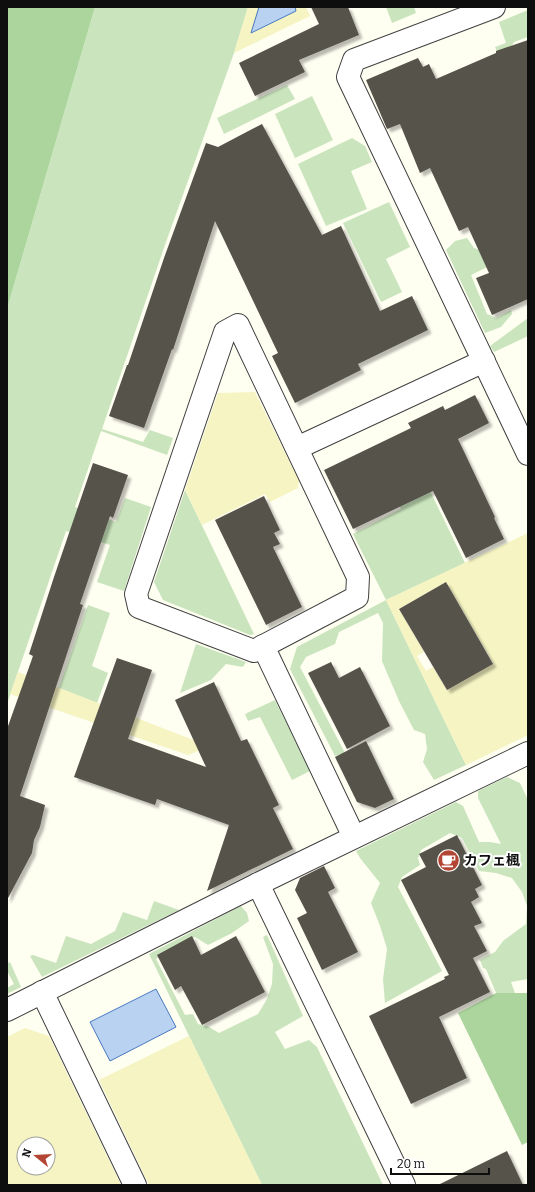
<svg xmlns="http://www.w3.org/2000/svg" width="535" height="1192" font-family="Bitter,'Noto Sans JP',serif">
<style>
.green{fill:#cae5bd}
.forest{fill:#acd59e}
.sand{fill:#f5f4c2;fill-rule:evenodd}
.water{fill:#bad2f1;stroke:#4879c1}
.building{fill:#56524c;filter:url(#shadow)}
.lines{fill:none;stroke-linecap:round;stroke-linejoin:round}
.minor-casing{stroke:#414141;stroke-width:24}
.minor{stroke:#fff;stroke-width:22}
.labels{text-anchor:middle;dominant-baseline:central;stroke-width:4;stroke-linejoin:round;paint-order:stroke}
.poi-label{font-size:14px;font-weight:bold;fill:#0e0e0e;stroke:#fff;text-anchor:start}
</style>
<defs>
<filter id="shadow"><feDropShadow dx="3.5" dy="3.5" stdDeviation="1" flood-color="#0004"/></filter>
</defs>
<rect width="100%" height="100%" fill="#fefef1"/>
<g class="green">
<path d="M 95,7 L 248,7 L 234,53 L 166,242 L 102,429 L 143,442 L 150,430 L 173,438 L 167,455 L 101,431 L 75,507 L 116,522 L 125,498 L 151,507 L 124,591 L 97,582 L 110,545 L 66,531 L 7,704 L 7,309 Z"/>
<path d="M 386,7 L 414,7 L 416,13 L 392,23 Z"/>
<path d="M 528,10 L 528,37 L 514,42 L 509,51 L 528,125 L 495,47 L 506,43 L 499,22 Z"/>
<path d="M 287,85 L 295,99 L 224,134 L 217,118 Z"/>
<path d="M 312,96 L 333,140 L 295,158 L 275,114 Z"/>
<path d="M 352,138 L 365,146 L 372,162 L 351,171 L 367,209 L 326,226 L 298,164 Z"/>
<path d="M 389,202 L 410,247 L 386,259 L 402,292 L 381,302 L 343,223 Z"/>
<path d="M 467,238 L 474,248 L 480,250 L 528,247 L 471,275 L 487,314 L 496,318 L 511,310 L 512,314 L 501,327 L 485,333 L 446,250 L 455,241 Z"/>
<path d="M 528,318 L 528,336 L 494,352 L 490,346 Z"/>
<path d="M 415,460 L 465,563 L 386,600 L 466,765 L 434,780 L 423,762 L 427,749 L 425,734 L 414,730 L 399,701 L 382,661 L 383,623 L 378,613 L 339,632 L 335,644 L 306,657 L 300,667 L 345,753 L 335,756 L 290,669 L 297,647 L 386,600 L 353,534 L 401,509 L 384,475 Z"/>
<path d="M 185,490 L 254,634 L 250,635 L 163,600 L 154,582 Z"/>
<path d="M 88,605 L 110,613 L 92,666 L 108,673 L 97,703 L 59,688 Z"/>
<path d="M 196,644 L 246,662 L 243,667 L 226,664 L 211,680 L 180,693 Z"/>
<path d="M 275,700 L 310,771 L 292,780 L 260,717 L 248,721 L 245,714 Z"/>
<path d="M 507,777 L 520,783 L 528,800 L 528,979 L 511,982 L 515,993 L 496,993 L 486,969 L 483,968 L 480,960 L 495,952 L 503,941 L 526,924 L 527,906 L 522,892 L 512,878 L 496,873 L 479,871 L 462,838 L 450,833 L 421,850 L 418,858 L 420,865 L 402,877 L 398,887 L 442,971 L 385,1003 L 383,979 L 387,949 L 380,926 L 371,903 L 380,883 L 360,858 L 356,851 L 456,802 L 463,806 L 479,842 L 490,842 L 501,844 L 478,798 L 478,791 Z"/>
<path d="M 154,901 L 179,910 L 42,977 L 30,956 L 33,955 L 56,963 L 66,936 L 91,944 L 115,931 L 123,912 L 147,920 Z"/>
<path d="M 241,906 L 247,913 L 249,921 L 232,933 L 208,945 L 195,937 L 156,959 L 185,1015 L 193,1014 L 198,1024 L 209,1027 L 219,1033 L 258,1014 L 267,999 L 272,984 L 273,964 L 263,937 L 267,935 L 303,1016 L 275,1032 L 285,1049 L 309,1040 L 317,1047 L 383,1185 L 262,1185 L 149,954 Z"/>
<path d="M 10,962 L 21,987 L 7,994 L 7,988 L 14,984 L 7,971 L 7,964 Z"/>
</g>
<g class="forest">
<path d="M 7,7 L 95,7 L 7,309 Z"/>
<path d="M 496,993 L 528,993 L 528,1142 L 522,1145 L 458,1013 Z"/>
</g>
<g class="sand">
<path d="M 248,7 L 259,7 L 252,32 L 296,11 L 295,7 L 306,7 L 310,16 L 234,53 Z"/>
<path d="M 255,392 L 299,481 L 298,488 L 270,502 L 265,494 L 202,525 L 185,490 L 218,393 Z"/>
<path d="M 528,533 L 528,735 L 466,765 L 386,600 ZM 446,582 L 493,663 L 447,690 L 433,667 L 426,671 L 417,656 L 424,652 L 399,609 Z"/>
<path d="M 18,672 L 196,741 L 200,750 L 188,755 L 10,694 Z"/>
<path d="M 25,1028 L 49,1036 L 121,1185 L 7,1185 L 7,1037 ZM 24,1144 L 48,1144 L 48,1168 L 24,1168 Z"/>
<path d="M 189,1036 L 262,1185 L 149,1185 L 99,1080 Z"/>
</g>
<g class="water">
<path d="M 259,7 L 295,7 L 296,11 L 251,33 Z"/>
<path d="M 156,989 L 176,1027 L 110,1061 L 90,1022 Z"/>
</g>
<g class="building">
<path d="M 311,7 L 348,7 L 359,35 L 299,60 L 305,72 L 255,96 L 239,63 L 319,24 Z"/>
<path d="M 528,40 L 528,299 L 492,315 L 476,278 L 489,273 L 468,227 L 459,231 L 430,168 L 420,173 L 400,124 L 387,129 L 366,80 L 418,58 L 423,67 L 429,64 L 436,79 L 496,53 L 496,51 Z"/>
<path d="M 262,124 L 322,235 L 341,226 L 380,311 L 412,296 L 428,330 L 358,364 L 361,370 L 295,403 L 272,356 L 278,353 L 215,221 L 173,350 L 172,349 L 144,428 L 109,416 L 127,365 L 128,365 L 164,258 L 206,143 L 218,147 Z"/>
<path d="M 475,395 L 489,423 L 458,439 L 495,517 L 494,518 L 504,539 L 466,558 L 433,491 L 353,529 L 324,470 L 411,428 L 408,423 L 443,406 L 445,410 Z"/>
<path d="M 93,463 L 128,475 L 113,518 L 110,516 L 80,604 L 83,605 L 20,796 L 45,805 L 40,827 L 34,840 L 32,853 L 7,900 L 7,729 L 33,656 L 29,654 L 54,577 Z"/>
<path d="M 264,496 L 280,530 L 274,533 L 280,544 L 273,547 L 302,607 L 266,625 L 215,520 Z"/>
<path d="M 446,582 L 493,664 L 447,690 L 399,609 Z"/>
<path d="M 117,658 L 152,670 L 128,739 L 206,767 L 175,700 L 214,682 L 241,741 L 247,739 L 279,805 L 273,808 L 293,849 L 207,891 L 229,825 L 157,799 L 155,805 L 74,777 Z"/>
<path d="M 331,662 L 339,678 L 360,667 L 390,726 L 347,749 L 308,673 Z"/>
<path d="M 366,741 L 394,799 L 375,808 L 357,802 L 335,757 Z"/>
<path d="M 457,835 L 482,885 L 475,889 L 479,897 L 471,902 L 482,923 L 474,926 L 487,951 L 473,958 L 490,992 L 439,1017 L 467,1078 L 411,1104 L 369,1016 L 445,979 L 444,977 L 449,975 L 401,880 L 426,867 L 419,854 Z"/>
<path d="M 324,866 L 335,888 L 328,892 L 358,952 L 322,970 L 297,918 L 307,913 L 295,890 L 300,878 Z"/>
<path d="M 192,936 L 201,955 L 236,936 L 265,992 L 202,1025 L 181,986 L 175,990 L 157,955 Z"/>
<path d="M 507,1151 L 523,1185 L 438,1185 Z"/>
</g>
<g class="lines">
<defs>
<g id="minor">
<path d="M 494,7 L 354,60 L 348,77 L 528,454"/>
<path d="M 238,325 L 358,577 L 357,597 L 254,651 L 139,607 L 136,594 L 225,332 Z"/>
<path d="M 297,448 L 484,361"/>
<path d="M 263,646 L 354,837"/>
<path d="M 258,884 L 404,1185"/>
<path d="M 42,992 L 135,1185"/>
<path d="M 7,1010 L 258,884 L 528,753"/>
</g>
</defs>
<use href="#minor" class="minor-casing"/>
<use href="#minor" class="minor"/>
</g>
<defs>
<symbol id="cafe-disc" viewBox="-11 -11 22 22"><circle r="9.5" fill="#b24533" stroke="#fff"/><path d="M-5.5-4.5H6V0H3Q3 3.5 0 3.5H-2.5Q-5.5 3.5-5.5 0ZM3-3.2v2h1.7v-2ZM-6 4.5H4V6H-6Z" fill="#fff"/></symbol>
</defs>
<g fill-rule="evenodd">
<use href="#cafe-disc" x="436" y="848" width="25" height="25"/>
</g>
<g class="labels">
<g class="poi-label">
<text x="464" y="860">カフェ楓</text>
</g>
</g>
<rect width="535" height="1192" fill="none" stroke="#0e0e0e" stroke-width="16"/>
<g transform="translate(36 1156) rotate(288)"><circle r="19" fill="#ffffff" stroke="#9f9f9f"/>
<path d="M0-3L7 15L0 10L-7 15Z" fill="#b24533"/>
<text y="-6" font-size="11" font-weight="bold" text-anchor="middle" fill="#0e0e0e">N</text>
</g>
<path d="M391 1168v6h98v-6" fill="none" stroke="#0e0e0e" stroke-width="2"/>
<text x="397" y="1168" font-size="12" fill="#0e0e0e" stroke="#ffffff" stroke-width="3" paint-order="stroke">20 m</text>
</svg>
